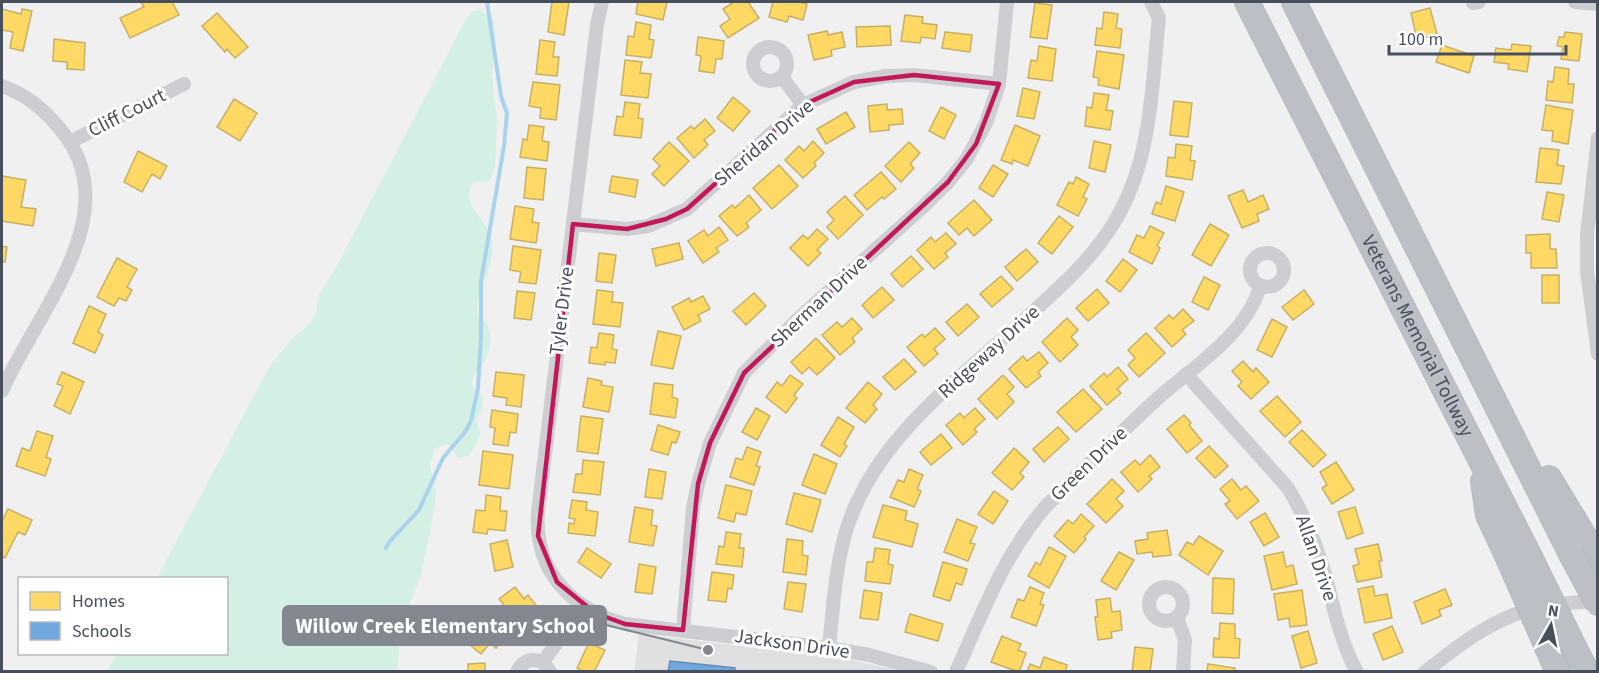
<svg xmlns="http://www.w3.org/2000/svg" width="1599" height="673" font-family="'Source Sans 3',sans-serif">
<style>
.education{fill:#dfdfe0}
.green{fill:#d4efe3}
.homes{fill:#ffd966;stroke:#c8b063;stroke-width:1.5}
.schools{fill:#6fa8dc;stroke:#638db6;stroke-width:1.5}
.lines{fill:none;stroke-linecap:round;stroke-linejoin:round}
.stream{stroke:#a9d3ed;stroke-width:4}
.highway-casing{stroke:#b5b8c0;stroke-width:26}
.street{stroke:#ccced1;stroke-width:14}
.highway{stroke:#bcc0c6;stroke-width:24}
.highway-bridge-casing{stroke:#b5b8c0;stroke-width:26;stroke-linecap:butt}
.highway-bridge{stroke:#bcc0c6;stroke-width:24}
.marked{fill:none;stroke:#c2185b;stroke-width:4.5;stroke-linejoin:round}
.labels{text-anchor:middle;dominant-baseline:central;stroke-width:6;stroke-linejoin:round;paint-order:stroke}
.street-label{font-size:20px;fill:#474f5d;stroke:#fff}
.leader{fill:none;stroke:#828790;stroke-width:2}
.callout-dot{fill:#828790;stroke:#fff;stroke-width:2}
.callout{fill:#828790;stroke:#828790;stroke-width:2}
.callout-label{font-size:21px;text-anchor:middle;font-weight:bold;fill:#fff}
</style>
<rect width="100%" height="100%" fill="#f1f0f0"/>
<path class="education" d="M 639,634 L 841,658 L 900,671 L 634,672 Z"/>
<path class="green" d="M 480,10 L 494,21 L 495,34 L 492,75 L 497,121 L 495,167 L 490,181 L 473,182 C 459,208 490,220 492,241 C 496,269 474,294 478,314 C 492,325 494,345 485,360 C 479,370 473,374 471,385 L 483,396 L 482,408 L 477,419 L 480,434 L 476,445 L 468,456 L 458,458 L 448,444 L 434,449 L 430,464 L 436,495 L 431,528 L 421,575 L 409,605 L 400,637 L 397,671 L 107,671 L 117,654 L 226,654 L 226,578 L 157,578 L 271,364 L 293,338 L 310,323 L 316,313 L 319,295 L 340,260 L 464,23 L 471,12 Z"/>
<g class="homes">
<path d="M 141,2 L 172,2 L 179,15 L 130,38 L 120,18 L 144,7 Z"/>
<path d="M 552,2 L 569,2 L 564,35 L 548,32 Z"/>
<path d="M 638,2 L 667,2 L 663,20 L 636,14 Z"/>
<path d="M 734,2 L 748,2 L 759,18 L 728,38 L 720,26 L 730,19 L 723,9 Z"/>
<path d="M 773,2 L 800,2 L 807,4 L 803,20 L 789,16 L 787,22 L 769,17 Z"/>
<path d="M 1035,3 L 1052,5 L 1047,39 L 1030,37 Z"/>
<path d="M 1430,8 L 1437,34 L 1417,40 L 1411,13 Z"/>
<path d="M 2,9 L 21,14 L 22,9 L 32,11 L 23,51 L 10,48 L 13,32 L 2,30 Z"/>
<path d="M 1104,12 L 1118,14 L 1116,28 L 1122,29 L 1120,48 L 1095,45 L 1097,28 L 1102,29 Z"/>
<path d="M 217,13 L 248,47 L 235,58 L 227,49 L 225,52 L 202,26 Z"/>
<path d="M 905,15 L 923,17 L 922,23 L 937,25 L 935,39 L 921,37 L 920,43 L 901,41 Z"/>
<path d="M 636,22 L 651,25 L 649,39 L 654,40 L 651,58 L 626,55 L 628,36 L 634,37 Z"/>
<path d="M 890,26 L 891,45 L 857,47 L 856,27 Z"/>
<path d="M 827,31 L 828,35 L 842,32 L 845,47 L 831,50 L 832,56 L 814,60 L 808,35 Z"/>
<path d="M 945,32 L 972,35 L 970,52 L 942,48 Z"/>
<path d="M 1565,32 L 1582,34 L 1579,61 L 1561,59 L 1563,47 L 1557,46 L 1559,37 L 1564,37 Z"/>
<path d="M 698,37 L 724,41 L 722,59 L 716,59 L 714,73 L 699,71 L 701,56 L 696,55 Z"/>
<path d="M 54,39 L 85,43 L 84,70 L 67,69 L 67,62 L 53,61 Z"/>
<path d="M 540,40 L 555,42 L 553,57 L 559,57 L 557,76 L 536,74 Z"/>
<path d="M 1512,44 L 1531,46 L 1527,72 L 1508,69 L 1509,64 L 1494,62 L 1496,48 L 1511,50 Z"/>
<path d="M 1442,45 L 1474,56 L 1469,73 L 1436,62 Z"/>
<path d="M 1039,46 L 1056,49 L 1052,81 L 1028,78 L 1031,60 L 1037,61 Z"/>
<path d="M 1097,51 L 1124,55 L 1119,89 L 1098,85 L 1099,78 L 1093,77 Z"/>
<path d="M 625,60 L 642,62 L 640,73 L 651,74 L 648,98 L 621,95 Z"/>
<path d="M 1555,67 L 1569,69 L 1568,84 L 1574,84 L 1572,103 L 1546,100 L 1548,81 L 1553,82 Z"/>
<path d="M 533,82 L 560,85 L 556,120 L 540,118 L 541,108 L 529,106 Z"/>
<path d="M 1023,88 L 1040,92 L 1034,119 L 1017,116 Z"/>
<path d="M 1094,93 L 1109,95 L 1106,110 L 1113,111 L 1110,130 L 1085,126 L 1087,107 L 1092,108 Z"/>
<path d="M 733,97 L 750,111 L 733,131 L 717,118 Z"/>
<path d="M 234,99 L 257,113 L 240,141 L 217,127 Z"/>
<path d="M 1174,101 L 1192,103 L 1188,137 L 1170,135 Z"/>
<path d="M 625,102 L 640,104 L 638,118 L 643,119 L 641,138 L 614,135 L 617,116 L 623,117 Z"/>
<path d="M 887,104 L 887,110 L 902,109 L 903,124 L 889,125 L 889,130 L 870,132 L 868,106 Z"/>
<path d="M 1546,105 L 1573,110 L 1568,144 L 1552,141 L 1553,131 L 1542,130 Z"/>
<path d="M 941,107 L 956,115 L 944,139 L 929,131 Z"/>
<path d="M 846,112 L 855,127 L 826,144 L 817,129 Z"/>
<path d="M 705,119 L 715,131 L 704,140 L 708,145 L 694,158 L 677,138 L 691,126 L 694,129 Z"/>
<path d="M 529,125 L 544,127 L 542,141 L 549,142 L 547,161 L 520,157 L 523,139 L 527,140 Z"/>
<path d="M 1015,125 L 1040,136 L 1028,166 L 1013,160 L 1012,164 L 1001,160 Z"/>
<path d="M 813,141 L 824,153 L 814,163 L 816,166 L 803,178 L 785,160 L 799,146 L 804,151 Z"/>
<path d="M 1094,141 L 1111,145 L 1105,172 L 1089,168 Z"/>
<path d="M 669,142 L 689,161 L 664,186 L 652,174 L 660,166 L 653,159 Z"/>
<path d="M 909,142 L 920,153 L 910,164 L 914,168 L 901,182 L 885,166 Z"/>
<path d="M 1176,144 L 1192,146 L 1190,160 L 1195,161 L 1192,180 L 1166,176 L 1168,157 L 1175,158 Z"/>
<path d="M 1540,148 L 1559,150 L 1557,165 L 1564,166 L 1561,184 L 1536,182 Z"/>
<path d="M 138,151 L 167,166 L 160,179 L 152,174 L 142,192 L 124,182 Z"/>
<path d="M 779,165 L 798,186 L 772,209 L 753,188 Z"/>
<path d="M 993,165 L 1008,174 L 993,197 L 979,188 Z"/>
<path d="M 527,167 L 546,169 L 543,200 L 524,198 Z"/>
<path d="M 881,172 L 896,189 L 884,199 L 882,197 L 867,210 L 854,195 Z"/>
<path d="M 2,176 L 26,180 L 21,207 L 36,209 L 33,226 L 2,221 Z"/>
<path d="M 612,176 L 638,180 L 635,197 L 609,192 Z"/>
<path d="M 1076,177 L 1089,184 L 1083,197 L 1087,199 L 1078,216 L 1057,205 L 1069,182 L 1073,184 Z"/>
<path d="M 1166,186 L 1184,192 L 1175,221 L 1152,214 L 1156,202 L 1161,204 Z"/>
<path d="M 1243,190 L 1248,202 L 1263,195 L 1269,209 L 1257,214 L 1259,221 L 1242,228 L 1228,196 Z"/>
<path d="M 1547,192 L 1564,195 L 1559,222 L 1542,219 Z"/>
<path d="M 749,195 L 761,210 L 746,223 L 749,227 L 737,236 L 719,216 L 732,205 L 735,208 Z"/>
<path d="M 845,196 L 863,215 L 838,239 L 827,227 L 834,220 L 827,212 Z"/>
<path d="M 974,200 L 992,220 L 974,236 L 967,228 L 959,235 L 948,223 Z"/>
<path d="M 515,206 L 534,209 L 532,222 L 539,223 L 536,243 L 510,239 Z"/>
<path d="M 1059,216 L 1073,227 L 1052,254 L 1038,243 Z"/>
<path d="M 1210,224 L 1229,235 L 1211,266 L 1192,255 Z"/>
<path d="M 1150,226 L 1164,233 L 1157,246 L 1160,248 L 1152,264 L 1129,252 L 1137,235 L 1144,238 Z"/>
<path d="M 719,227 L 728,240 L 716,248 L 719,252 L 703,263 L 688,241 L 704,230 L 708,236 Z"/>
<path d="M 817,229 L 828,239 L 817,250 L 821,253 L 808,266 L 790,248 L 803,235 L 808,239 Z"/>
<path d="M 946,233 L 956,244 L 945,253 L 948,257 L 934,269 L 917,250 L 931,237 L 935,242 Z"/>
<path d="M 1550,234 L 1550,249 L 1556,249 L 1557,268 L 1531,268 L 1531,253 L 1526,253 L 1526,235 Z"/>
<path d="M 679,243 L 683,259 L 656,266 L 652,249 Z"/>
<path d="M 2,246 L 7,247 L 5,262 L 2,262 Z"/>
<path d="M 513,246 L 541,250 L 536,284 L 519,282 L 521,272 L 510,270 Z"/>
<path d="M 1026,249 L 1038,262 L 1017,281 L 1005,267 Z"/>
<path d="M 599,253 L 616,255 L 612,283 L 596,281 Z"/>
<path d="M 911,256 L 923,269 L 902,287 L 891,274 Z"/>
<path d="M 117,258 L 137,269 L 127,287 L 132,290 L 126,301 L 119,298 L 114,306 L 97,297 Z"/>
<path d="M 1123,259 L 1137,270 L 1120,292 L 1106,281 Z"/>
<rect x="1542" y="275" width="17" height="28"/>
<path d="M 1001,276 L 1013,289 L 992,307 L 980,294 Z"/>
<path d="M 1204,277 L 1220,285 L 1208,310 L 1192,302 Z"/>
<path d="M 882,287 L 894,300 L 873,318 L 862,305 Z"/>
<path d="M 1097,289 L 1109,303 L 1088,321 L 1076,308 Z"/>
<path d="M 597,290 L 613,292 L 612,302 L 623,303 L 620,327 L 593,324 Z"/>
<path d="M 1304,290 L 1314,304 L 1293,320 L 1282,307 Z"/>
<path d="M 517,291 L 535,293 L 531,320 L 514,318 Z"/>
<path d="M 754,293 L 766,306 L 746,325 L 733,311 Z"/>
<path d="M 703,296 L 710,309 L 698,315 L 701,321 L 684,330 L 672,307 L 689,298 L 691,302 Z"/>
<path d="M 967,304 L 979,317 L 958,336 L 946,322 Z"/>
<path d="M 89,306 L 106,314 L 98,332 L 103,335 L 95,353 L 73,343 Z"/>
<path d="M 1183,309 L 1194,321 L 1182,330 L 1186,334 L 1172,347 L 1155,328 L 1169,315 L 1173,319 Z"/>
<path d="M 852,318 L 862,329 L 852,338 L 855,342 L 840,355 L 822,335 L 837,322 L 842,327 Z"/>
<path d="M 1067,318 L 1078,330 L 1071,337 L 1078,345 L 1060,362 L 1042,342 Z"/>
<path d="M 1272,319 L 1287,327 L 1272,357 L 1257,350 Z"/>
<path d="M 935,328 L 945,339 L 934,349 L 938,354 L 924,366 L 907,347 L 922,334 L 925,337 Z"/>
<path d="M 658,331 L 681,336 L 673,369 L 651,365 Z"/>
<path d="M 599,333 L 614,335 L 612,349 L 617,350 L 615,363 L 605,362 L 605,365 L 589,363 L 591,347 L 597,348 Z"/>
<path d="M 1146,333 L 1165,353 L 1139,377 L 1128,365 L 1135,358 L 1128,350 Z"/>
<path d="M 816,338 L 835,358 L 817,375 L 809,367 L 802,374 L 791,362 Z"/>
<path d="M 1039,352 L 1048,363 L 1038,372 L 1041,376 L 1026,388 L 1009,369 L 1023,356 L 1027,361 Z"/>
<path d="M 904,359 L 916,372 L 895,390 L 883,377 Z"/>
<path d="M 1243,361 L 1253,372 L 1256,368 L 1269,382 L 1251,399 L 1238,386 L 1242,382 L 1232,371 Z"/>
<path d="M 1118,367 L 1128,379 L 1117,389 L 1121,393 L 1107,405 L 1090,386 L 1104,373 L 1107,377 Z"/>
<path d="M 62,372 L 84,382 L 70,414 L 54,406 L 63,386 L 57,384 Z"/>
<path d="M 496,372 L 524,375 L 521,407 L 506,405 L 507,398 L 493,396 Z"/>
<path d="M 790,375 L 803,384 L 794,395 L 797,398 L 786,413 L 766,397 L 777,382 L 782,386 Z"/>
<path d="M 1003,375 L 1014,387 L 1007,394 L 1014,402 L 997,419 L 978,399 Z"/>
<path d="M 588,378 L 602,381 L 601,385 L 613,387 L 609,412 L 583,407 Z"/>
<path d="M 868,382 L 882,394 L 873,405 L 877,409 L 865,423 L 846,408 Z"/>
<path d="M 654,383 L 673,385 L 672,397 L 678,399 L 675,418 L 650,414 Z"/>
<path d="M 1083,389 L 1102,409 L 1076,432 L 1057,412 Z"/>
<path d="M 1277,396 L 1301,422 L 1285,437 L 1260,411 Z"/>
<path d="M 756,408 L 770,416 L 757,440 L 742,432 Z"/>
<path d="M 975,408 L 985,419 L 974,429 L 977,432 L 963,445 L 946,425 L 960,413 L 964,418 Z"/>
<path d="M 492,410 L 518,414 L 516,433 L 510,432 L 508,446 L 493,444 L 495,428 L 490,427 Z"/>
<path d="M 1184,415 L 1191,423 L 1189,425 L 1202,441 L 1187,453 L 1167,429 Z"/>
<path d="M 581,416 L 603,419 L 598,454 L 577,451 Z"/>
<path d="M 838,417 L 854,427 L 844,444 L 847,446 L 840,457 L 821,445 Z"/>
<path d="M 658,425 L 680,432 L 676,443 L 672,442 L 668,455 L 651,450 Z"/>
<path d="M 1058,427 L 1069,439 L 1044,462 L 1033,449 Z"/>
<path d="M 1302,430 L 1326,455 L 1313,467 L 1289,442 Z"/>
<path d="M 37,431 L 53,436 L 46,457 L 51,459 L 45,476 L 16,466 L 22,448 L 30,451 Z"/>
<path d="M 941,434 L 952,448 L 931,465 L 920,452 Z"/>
<path d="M 1209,446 L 1228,466 L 1215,478 L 1196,458 Z"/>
<path d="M 747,447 L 761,452 L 756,466 L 760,467 L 754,485 L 730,477 L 736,458 L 742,460 Z"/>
<path d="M 1014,448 L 1029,462 L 1020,473 L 1024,477 L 1012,490 L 992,473 Z"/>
<path d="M 483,451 L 513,455 L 509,489 L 479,485 Z"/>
<path d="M 814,454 L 837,464 L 825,494 L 802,485 Z"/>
<path d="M 1150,455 L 1160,467 L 1149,476 L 1152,479 L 1138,492 L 1121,472 L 1135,460 L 1140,465 Z"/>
<path d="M 583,460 L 604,462 L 600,495 L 573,492 L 576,474 L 582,474 Z"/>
<path d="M 1336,462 L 1354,490 L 1332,504 L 1322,488 L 1327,485 L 1320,472 Z"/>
<path d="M 649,469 L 666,472 L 662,499 L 645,497 Z"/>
<path d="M 909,469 L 923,475 L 917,489 L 921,491 L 914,507 L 890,497 L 898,480 L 904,482 Z"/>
<path d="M 1112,479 L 1124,491 L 1116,499 L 1123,506 L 1106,523 L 1087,504 Z"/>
<path d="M 1232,479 L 1241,490 L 1246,486 L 1259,501 L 1237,519 L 1225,504 L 1230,501 L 1220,489 Z"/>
<path d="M 726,485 L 752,491 L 746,515 L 736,513 L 734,522 L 718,518 Z"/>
<path d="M 994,491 L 1008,501 L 993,524 L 978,514 Z"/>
<path d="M 794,493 L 821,500 L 812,532 L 786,524 Z"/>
<path d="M 486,495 L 501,497 L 500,511 L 507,511 L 505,531 L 488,529 L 487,534 L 473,532 L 476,510 L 485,511 Z"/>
<path d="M 572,500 L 587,502 L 586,510 L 598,512 L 595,536 L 568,533 L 569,523 L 574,524 L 575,519 L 569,518 Z"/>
<path d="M 883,505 L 907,511 L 905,520 L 918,524 L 912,547 L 873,537 Z"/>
<path d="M 635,507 L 653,510 L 651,525 L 657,526 L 653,546 L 629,542 Z"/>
<path d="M 1355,507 L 1363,533 L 1347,539 L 1338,512 Z"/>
<path d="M 8,509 L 32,520 L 25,535 L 18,532 L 5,558 L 2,556 L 2,521 Z"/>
<path d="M 1265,513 L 1279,537 L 1264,546 L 1250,522 Z"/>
<path d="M 1081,514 L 1094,526 L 1084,537 L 1086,539 L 1074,553 L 1054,536 L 1068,520 L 1073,524 Z"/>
<path d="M 957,519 L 977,527 L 970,543 L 975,544 L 968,561 L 944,552 Z"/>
<path d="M 1167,530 L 1171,555 L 1153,557 L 1152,552 L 1137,554 L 1135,541 L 1148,539 L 1147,533 Z"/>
<path d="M 726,532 L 741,534 L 739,548 L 744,548 L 742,567 L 716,564 L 719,546 L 724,547 Z"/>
<path d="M 1199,536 L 1223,551 L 1208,575 L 1179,555 L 1187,542 L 1193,545 Z"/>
<path d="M 787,539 L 803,541 L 802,555 L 808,556 L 806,575 L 783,572 Z"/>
<path d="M 507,540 L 513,567 L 495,571 L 490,544 Z"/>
<path d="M 1378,544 L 1382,561 L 1379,561 L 1382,577 L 1357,582 L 1353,566 L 1359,564 L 1355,549 Z"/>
<path d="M 1049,547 L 1066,556 L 1049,588 L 1028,576 L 1036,562 L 1040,565 Z"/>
<path d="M 587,548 L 611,564 L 601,578 L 578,562 Z"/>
<path d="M 875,548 L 890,550 L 888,564 L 893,565 L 890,584 L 865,581 L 867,562 L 873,562 Z"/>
<path d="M 1119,552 L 1134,560 L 1116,590 L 1101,581 Z"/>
<path d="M 1283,552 L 1286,567 L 1293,565 L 1297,584 L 1272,590 L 1264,556 Z"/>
<path d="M 943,562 L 967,569 L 962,585 L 956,583 L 950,601 L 933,596 Z"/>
<path d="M 639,564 L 656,567 L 652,594 L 635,592 Z"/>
<path d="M 712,572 L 734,575 L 732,589 L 728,588 L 726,602 L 708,600 Z"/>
<path d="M 1213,578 L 1234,579 L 1233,614 L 1212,613 Z"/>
<path d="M 788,582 L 806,584 L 802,612 L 784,609 Z"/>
<path d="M 1373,586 L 1375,596 L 1387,594 L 1392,618 L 1365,623 L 1358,589 Z"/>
<path d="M 515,587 L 524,599 L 528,595 L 540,610 L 520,625 L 499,599 Z"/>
<path d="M 1030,587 L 1044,593 L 1040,604 L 1044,605 L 1036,626 L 1011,617 L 1018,599 L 1024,601 Z"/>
<path d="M 1445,589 L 1452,605 L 1439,610 L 1441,616 L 1422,624 L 1414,602 Z"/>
<path d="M 864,590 L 882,593 L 878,620 L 860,618 Z"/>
<path d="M 1302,590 L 1307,625 L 1290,627 L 1289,618 L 1278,620 L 1274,594 Z"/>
<path d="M 1110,598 L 1112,612 L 1120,611 L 1122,630 L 1111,632 L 1112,638 L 1098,640 L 1095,617 L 1098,617 L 1096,600 Z"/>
<path d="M 910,614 L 943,624 L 938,641 L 905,632 Z"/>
<path d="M 492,619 L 509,633 L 496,648 L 490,643 L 481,654 L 470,645 Z"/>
<path d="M 1220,623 L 1235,624 L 1235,638 L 1240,639 L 1239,658 L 1213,657 L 1214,638 L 1219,639 Z"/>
<path d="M 1392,626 L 1403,652 L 1383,660 L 1373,634 Z"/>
<path d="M 1308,631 L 1317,663 L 1301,668 L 1292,636 Z"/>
<path d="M 1002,636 L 1021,644 L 1018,650 L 1026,653 L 1019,672 L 991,662 Z"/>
<path d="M 589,643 L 605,650 L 594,672 L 584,672 L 577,668 Z"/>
<path d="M 1135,647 L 1153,649 L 1150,672 L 1132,672 Z"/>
<path d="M 1044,657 L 1067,665 L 1065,672 L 1027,672 L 1030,664 L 1040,668 Z"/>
<path d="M 485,663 L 485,672 L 468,672 L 468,664 Z"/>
<path d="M 1208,664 L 1235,668 L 1234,672 L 1207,672 Z"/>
</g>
<path class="schools" d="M 670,661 L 735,668 L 735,672 L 668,672 Z"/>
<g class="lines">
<path class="stream" d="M 386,548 L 390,541 L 419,510 L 443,458 L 465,432 L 471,421 L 478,388 L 481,337 L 481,281 L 504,146 L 507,113 L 501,96 L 487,2"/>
<defs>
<g id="highway">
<path id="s1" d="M 1247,2 L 1530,557"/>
<path d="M 1294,2 L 1571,554"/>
<path d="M 1549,478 L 1598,559"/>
<path d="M 1483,481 L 1488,515 L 1509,560"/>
<path d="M 1576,651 L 1587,672"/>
<path d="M 1550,654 L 1558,672"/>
</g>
</defs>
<use href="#highway" class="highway-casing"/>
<g class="street">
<path d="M 602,2 L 597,25 L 538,512 C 534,570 570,609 625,624 L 829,648 L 869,655 L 931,672"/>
<path d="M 1575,2 L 1598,4"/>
<path d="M 1473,3 L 1479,2"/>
<circle cx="770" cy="64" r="17"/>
<path d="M 782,77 L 803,105"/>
<path d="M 2,86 C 25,94 45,110 60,129 C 131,211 35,314 2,391"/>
<path d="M 1598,138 L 1587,235 L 1587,271 L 1598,354"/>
<path d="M 70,142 L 184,84"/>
<path d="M 573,224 L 627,229 L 648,226 L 687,209 L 803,105 L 854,82 L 886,76 L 914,75 L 999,84"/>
<circle cx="1267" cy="270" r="17"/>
<path d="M 1186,374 L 1288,488 C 1304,515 1316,543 1325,574 C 1334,608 1340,641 1357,672"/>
<circle cx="1166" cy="604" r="17"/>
<path d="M 1177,618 L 1185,640 L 1183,672"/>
<path d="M 683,630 L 693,508 L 698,484 L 710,443 L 744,373 L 798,319 L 925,205 L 948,182 L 966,160 L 986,123 L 999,84 L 1007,2"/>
<path d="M 829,648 C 833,609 835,569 846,531 C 874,439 956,382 1024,320 C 1060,287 1097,256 1120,212 C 1152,153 1152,83 1159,18 L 1151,2"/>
<path d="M 543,662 L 583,606"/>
<path d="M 517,672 C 525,656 542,656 550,672"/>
<path d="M 956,672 C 983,612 1004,553 1048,504 C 1084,469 1120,433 1157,399 C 1193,367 1247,334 1260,286"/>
<path d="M 1425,672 C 1457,647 1489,621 1528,610 C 1551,604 1574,602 1598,601"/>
</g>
<use href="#highway" class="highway"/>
<defs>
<g id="highway-bridge">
<path d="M 1571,554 L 1598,604"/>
<path d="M 1530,557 L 1576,651"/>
<path d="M 1509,560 L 1550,654"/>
</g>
</defs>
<use href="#highway-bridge" class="highway-bridge-casing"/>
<use href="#highway-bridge" class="highway-bridge"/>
</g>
<path class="marked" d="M 914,75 L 999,84 L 976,144 L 948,182 L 744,373 L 710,443 L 698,484 L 683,630 L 625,624 L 595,613 L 557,582 L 538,536 L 573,224 L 627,229 L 666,219 L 687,209 L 803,105 L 854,82 Z"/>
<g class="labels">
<g class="street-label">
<text transform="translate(127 113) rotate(-27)">Cliff Court</text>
<text transform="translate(764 143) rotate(-40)">Sheridan Drive</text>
<text transform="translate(819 302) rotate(-43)">Sherman Drive</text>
<text transform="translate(562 311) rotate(-83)">Tyler Drive</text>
<text stroke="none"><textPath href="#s1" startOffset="375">Veterans Memorial Tollway</textPath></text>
<text transform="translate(989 352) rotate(-42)">Ridgeway Drive</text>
<text transform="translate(1089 464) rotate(-44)">Green Drive</text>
<text transform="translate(1316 558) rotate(71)">Allan Drive</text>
<text transform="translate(792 644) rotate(8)">Jackson Drive</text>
</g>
</g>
<path class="leader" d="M708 650L606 625"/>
<circle class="callout-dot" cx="708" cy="650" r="6"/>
<rect class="callout" x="283" y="606" width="323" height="39" rx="6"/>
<g class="callout-label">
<text x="445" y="633">Willow Creek Elementary School</text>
</g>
<rect width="1599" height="673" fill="none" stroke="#474f5d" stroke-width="6"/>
<rect x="18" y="577" width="210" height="78" fill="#ffffff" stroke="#b5b9be" stroke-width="1.5"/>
<rect x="30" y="592" width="30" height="18" fill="#ffd966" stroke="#b5b9be" stroke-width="1.5"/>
<text x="72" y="607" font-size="18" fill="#474f5d">Homes</text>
<rect x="30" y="622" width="30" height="18" fill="#6fa8dc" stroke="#b5b9be" stroke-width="1.5"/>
<text x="72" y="637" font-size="18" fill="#474f5d">Schools</text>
<g transform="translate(1551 625) rotate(9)" stroke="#ffffff" stroke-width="4.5" paint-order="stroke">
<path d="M0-4.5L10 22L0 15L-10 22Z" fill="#474f5d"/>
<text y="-9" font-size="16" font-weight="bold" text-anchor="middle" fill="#474f5d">N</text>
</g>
<path d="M1389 45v9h177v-9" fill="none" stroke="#474f5d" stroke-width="3"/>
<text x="1398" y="45" font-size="18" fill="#474f5d" stroke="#ffffff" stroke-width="4.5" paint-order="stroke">100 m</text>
</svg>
